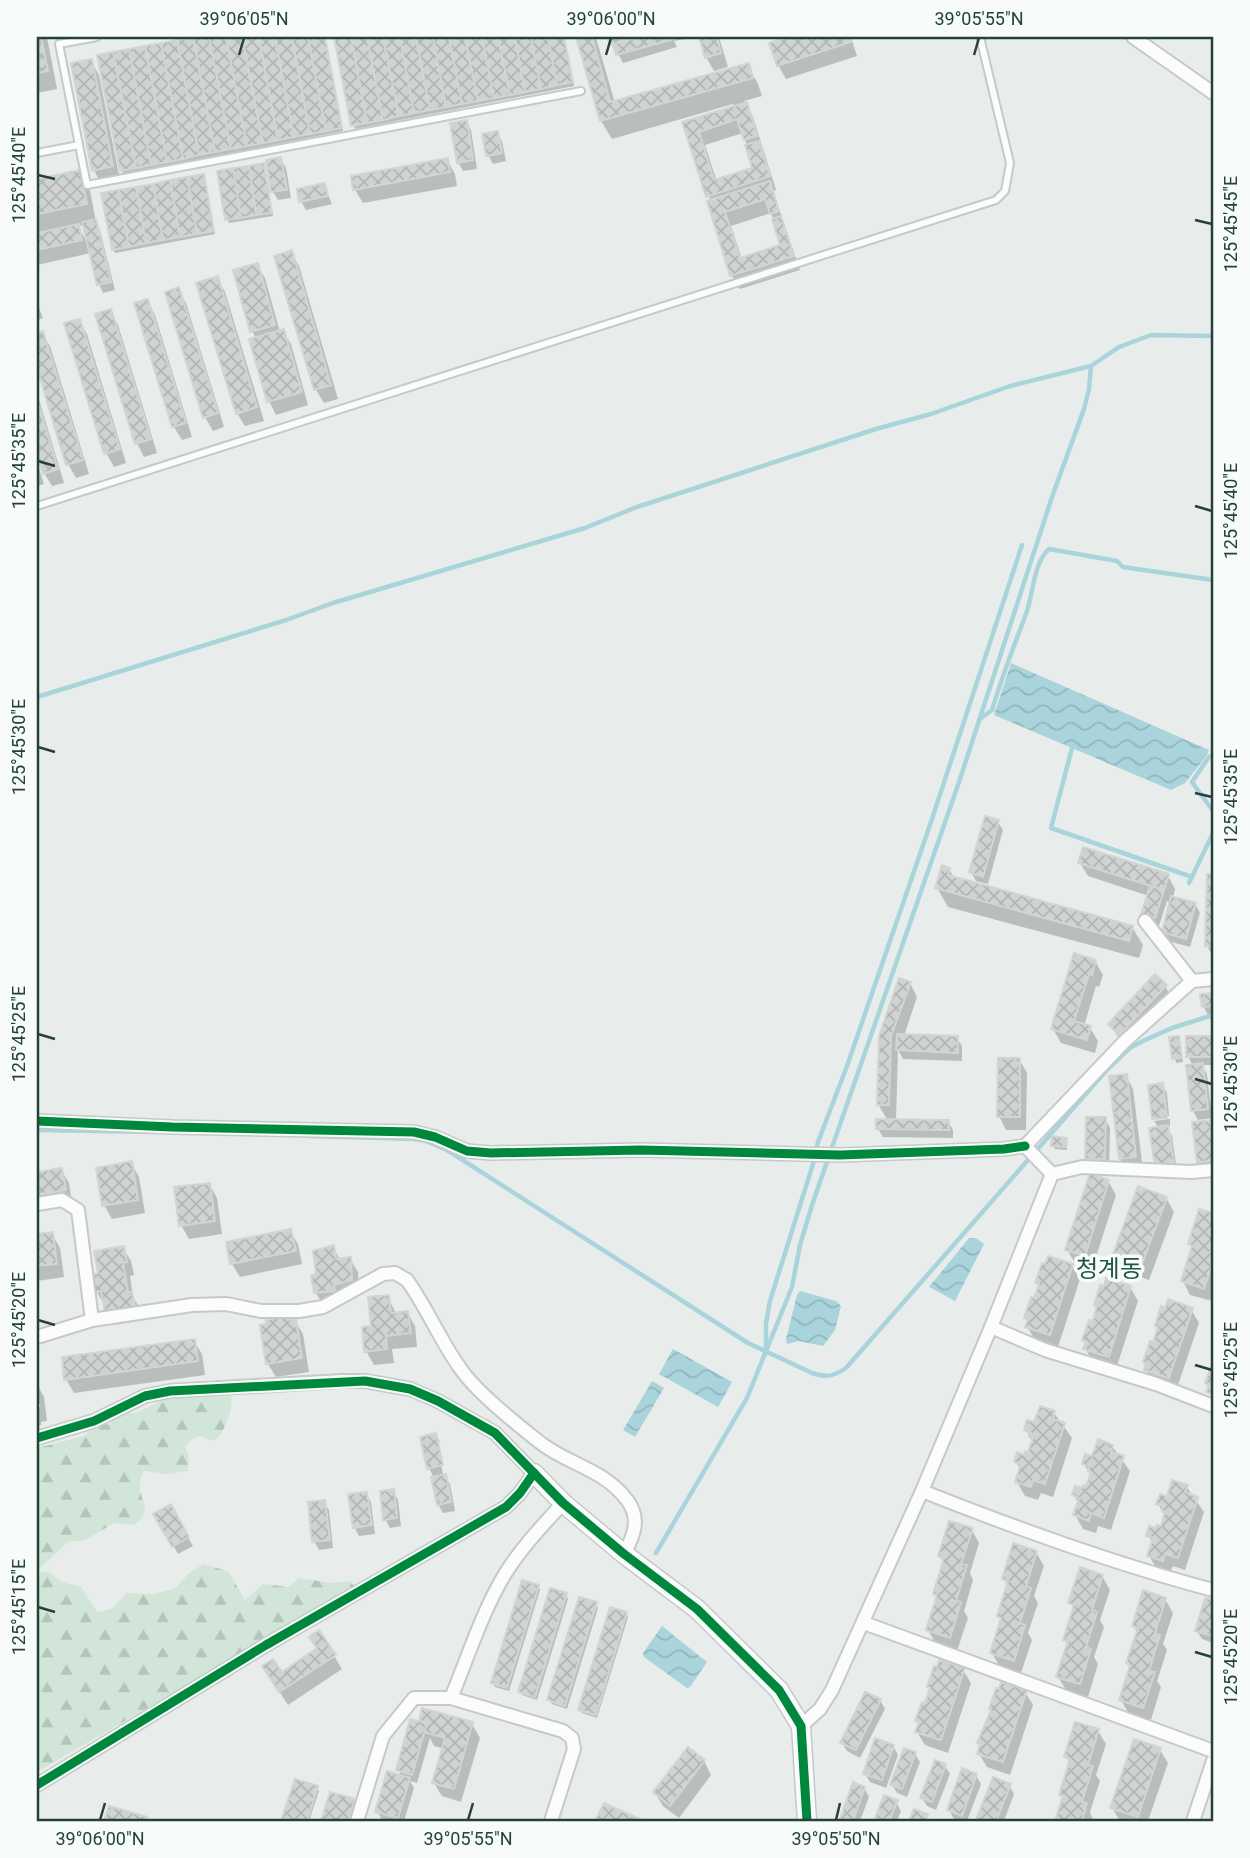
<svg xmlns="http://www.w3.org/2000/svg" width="1250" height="1858" font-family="Roboto,'Noto Sans KR',sans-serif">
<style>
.forest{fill:url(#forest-firs)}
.water{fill:url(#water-waves)}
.shadow{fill:#0003;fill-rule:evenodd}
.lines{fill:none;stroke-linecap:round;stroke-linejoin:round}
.stream{stroke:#a9d4db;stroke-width:4.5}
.building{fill:url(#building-cross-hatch);stroke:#d1d6d4;stroke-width:2}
.lane-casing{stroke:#c5cac8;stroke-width:10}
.street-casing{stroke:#c5cac8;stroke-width:16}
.secondary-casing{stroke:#c3cbc8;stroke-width:21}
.lane{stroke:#fcfcfc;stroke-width:6}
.street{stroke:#fcfcfc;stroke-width:12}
.secondary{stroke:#fcfcfc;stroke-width:18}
.cycleway-casing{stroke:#f7fbf9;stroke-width:13}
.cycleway{stroke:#00873e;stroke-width:9}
.ticks{fill:none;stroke:#24423a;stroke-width:2.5}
.labels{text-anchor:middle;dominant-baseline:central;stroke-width:7;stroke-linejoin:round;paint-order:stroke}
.quarter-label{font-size:24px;fill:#1f5548;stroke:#f7fbf9}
.neatline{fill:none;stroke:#24423a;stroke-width:2.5}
.ticks-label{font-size:18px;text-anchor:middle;fill:#24423a}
</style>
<defs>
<pattern id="forest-firs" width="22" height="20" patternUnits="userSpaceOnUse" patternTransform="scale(1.75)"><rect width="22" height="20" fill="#d1e6d8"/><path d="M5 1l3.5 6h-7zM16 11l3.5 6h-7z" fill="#b3c6ba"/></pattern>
<pattern id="water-waves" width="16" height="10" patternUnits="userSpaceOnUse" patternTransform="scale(1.75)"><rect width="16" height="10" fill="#a9d4db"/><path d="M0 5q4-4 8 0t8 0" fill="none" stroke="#91b7bd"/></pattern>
<pattern id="building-cross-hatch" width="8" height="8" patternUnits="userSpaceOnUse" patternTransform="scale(1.75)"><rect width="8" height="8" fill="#cfd4d2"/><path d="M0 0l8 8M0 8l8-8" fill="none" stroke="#b2b7b5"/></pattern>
</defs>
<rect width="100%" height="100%" fill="#e8edeb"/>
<g class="forest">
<path d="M 231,1396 C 234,1409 224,1434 214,1441 L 200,1436 L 191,1440 L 185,1446 L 189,1458 L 188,1471 L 168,1474 L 144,1471 C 142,1474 140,1478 140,1482 C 138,1501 155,1508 135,1525 L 114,1523 L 84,1541 L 69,1541 L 37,1571 L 37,1448 L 84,1436 L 94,1426 L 109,1424 L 120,1413 L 135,1413 L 166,1399 Z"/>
<path d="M 203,1564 L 228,1571 L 245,1600 L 263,1584 L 288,1587 L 299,1578 L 332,1583 L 349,1581 L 356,1587 L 37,1772 L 37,1571 L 48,1572 L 62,1582 L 81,1587 L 97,1612 L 112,1609 L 126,1593 L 153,1594 L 176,1588 L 188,1574 Z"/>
</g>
<g class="water">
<path d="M 1011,663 L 1209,750 L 1207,755 L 1185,783 L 1171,790 L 994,715 Z"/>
<path d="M 969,1238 L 976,1238 L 984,1244 L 955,1301 L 929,1287 Z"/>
<path d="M 800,1291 L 836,1301 L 841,1306 L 835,1330 L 823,1346 L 799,1341 L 787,1344 L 786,1339 L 797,1295 Z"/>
<path d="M 673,1349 L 732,1382 L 718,1407 L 659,1374 Z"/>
<path d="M 652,1381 L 664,1388 L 635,1437 L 623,1430 Z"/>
<path d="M 662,1626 L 707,1662 L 690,1687 L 687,1688 L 644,1657 L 643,1653 Z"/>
</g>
<g class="shadow">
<path d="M 37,37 L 47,37 L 57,89 L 37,93 Z"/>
<path d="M 200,37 L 325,37 L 343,131 L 123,174 L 99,57 Z"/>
<path d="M 336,37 L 564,37 L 574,86 L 355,129 Z"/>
<path d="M 578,37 L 595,37 L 597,41 L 615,103 L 748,65 L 758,84 L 762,96 L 744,101 L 753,117 L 776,190 L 773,191 L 800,270 L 740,289 L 732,276 L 709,203 L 711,202 L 685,123 L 734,107 L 733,104 L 612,139 L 601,121 ZM 743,133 L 754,170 L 717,182 L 705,145 ZM 771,213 L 783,246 L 742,259 L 731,226 Z"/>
<path d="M 609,37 L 689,37 L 689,38 L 674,41 L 677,47 L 623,63 Z"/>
<path d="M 701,37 L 719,37 L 728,67 L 714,71 L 706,57 Z"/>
<path d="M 795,37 L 851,37 L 857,56 L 786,79 L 778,65 L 772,44 Z"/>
<path d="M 91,61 L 99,75 L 120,180 L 101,184 L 94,170 Z"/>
<path d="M 466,122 L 471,130 L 477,169 L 463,171 L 458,162 Z"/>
<path d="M 497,133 L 502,141 L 506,161 L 493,164 L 488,155 Z"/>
<path d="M 281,159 L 286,168 L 291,198 L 278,200 L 273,192 L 268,161 Z"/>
<path d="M 447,160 L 455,174 L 457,186 L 363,203 L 355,190 L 353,178 Z"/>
<path d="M 263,165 L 273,216 L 229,223 L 227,219 Z"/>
<path d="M 79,172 L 90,190 L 96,222 L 100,230 L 115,290 L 103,293 L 99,284 L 91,253 L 37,265 L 37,180 ZM 84,225 L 87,242 L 78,226 Z"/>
<path d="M 203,176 L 215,234 L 115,253 L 113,249 Z"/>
<path d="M 324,185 L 332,204 L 306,210 L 301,201 Z"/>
<path d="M 291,252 L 299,266 L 338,399 L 324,403 L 316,390 L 276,257 Z"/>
<path d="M 257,265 L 265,278 L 280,332 L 283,331 L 291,344 L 308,405 L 276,415 L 269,401 L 256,338 L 252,331 Z"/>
<path d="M 217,278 L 225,292 L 264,421 L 245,426 L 237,413 Z"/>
<path d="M 178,290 L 186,303 L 224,427 L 213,431 L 205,417 Z"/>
<path d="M 147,301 L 155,315 L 192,437 L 182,440 L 174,427 L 136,304 Z"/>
<path d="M 37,303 L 43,318 L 37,320 Z"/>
<path d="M 110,311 L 118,325 L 157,453 L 144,457 L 137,443 Z"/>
<path d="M 79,321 L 87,334 L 126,463 L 114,467 L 106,453 Z"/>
<path d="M 42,333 L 50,346 L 89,474 L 76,478 L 68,464 L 37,362 L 37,335 Z"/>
<path d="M 37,393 L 64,483 L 52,486 L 44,473 L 37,449 Z"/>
<path d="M 37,462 L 44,484 L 37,486 Z"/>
<path d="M 998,822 L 1003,830 L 988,884 L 976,881 L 971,872 Z"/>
<path d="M 1080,863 L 1168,876 L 1175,889 L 1173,898 L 1195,904 L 1200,913 L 1190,947 L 1168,941 L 1163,932 L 1171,903 L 1167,901 L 1159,926 L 1148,923 L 1143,914 L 1149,896 L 1088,876 Z"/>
<path d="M 949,869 L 955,879 L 1132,927 L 1143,945 L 1139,958 L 948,907 L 937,888 Z"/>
<path d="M 1209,876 L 1213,876 L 1213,957 L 1207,946 Z"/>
<path d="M 1095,961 L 1103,975 L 1099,987 L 1096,986 L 1084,1026 L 1090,1028 L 1098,1041 L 1095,1053 L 1061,1043 L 1053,1029 Z"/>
<path d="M 910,983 L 917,997 L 904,1036 L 957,1038 L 962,1046 L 962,1061 L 903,1059 L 898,1050 L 896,1121 L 948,1121 L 953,1130 L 953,1138 L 883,1137 L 878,1129 L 888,1121 L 878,1104 L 881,1036 Z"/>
<path d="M 1165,986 L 1173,1000 L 1128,1047 L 1118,1037 L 1110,1024 Z"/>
<path d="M 1213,995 L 1213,1020 L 1211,1020 L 1203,1006 L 1202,996 Z"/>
<path d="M 1179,1038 L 1183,1062 L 1176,1063 L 1171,1039 Z"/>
<path d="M 1187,1038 L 1213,1038 L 1213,1065 L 1202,1065 L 1207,1074 L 1212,1118 L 1198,1120 L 1193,1111 L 1188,1067 L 1193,1066 L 1188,1056 Z"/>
<path d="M 1019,1059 L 1027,1073 L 1026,1130 L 1006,1130 L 999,1116 Z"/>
<path d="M 1126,1076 L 1133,1089 L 1143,1170 L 1128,1172 L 1120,1159 Z"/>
<path d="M 1162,1085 L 1167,1093 L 1169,1116 L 1154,1117 L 1154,1121 L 1153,1119 Z"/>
<path d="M 1105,1119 L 1110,1128 L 1109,1168 L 1092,1167 L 1087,1159 Z"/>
<path d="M 1170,1119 L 1170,1126 L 1167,1127 L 1172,1136 L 1177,1171 L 1157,1165 L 1159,1128 L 1154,1121 Z"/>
<path d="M 1210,1122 L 1213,1128 L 1213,1169 L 1204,1171 L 1199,1162 Z"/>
<path d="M 1066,1139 L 1067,1150 L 1055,1149 L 1053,1145 Z"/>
<path d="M 131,1163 L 139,1177 L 145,1213 L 112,1219 L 104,1205 Z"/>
<path d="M 61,1170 L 69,1183 L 72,1204 L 37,1209 L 37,1173 Z"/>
<path d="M 1108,1181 L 1116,1195 L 1092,1269 L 1075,1263 L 1067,1250 Z"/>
<path d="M 210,1185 L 217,1198 L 222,1234 L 189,1239 L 181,1225 Z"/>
<path d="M 1166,1198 L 1174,1212 L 1149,1280 L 1122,1270 L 1114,1257 Z"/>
<path d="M 1200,1211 L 1213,1215 L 1212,1301 L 1190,1295 L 1183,1281 L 1193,1249 L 1189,1244 Z"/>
<path d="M 290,1231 L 298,1244 L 302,1264 L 240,1277 L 232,1264 L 228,1243 Z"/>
<path d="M 52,1234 L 60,1248 L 64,1277 L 37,1281 L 37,1236 Z"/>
<path d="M 333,1247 L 340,1260 L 350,1259 L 358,1272 L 359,1294 L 341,1299 L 342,1305 L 324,1306 L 316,1293 L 313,1277 L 318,1276 Z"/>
<path d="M 123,1248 L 131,1261 L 134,1275 L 130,1276 L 133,1297 L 139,1307 L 141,1320 L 115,1325 L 97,1292 L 100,1275 Z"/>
<path d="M 1072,1265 L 1080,1279 L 1058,1347 L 1035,1340 L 1027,1326 L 1028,1322 L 1026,1318 L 1040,1287 L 1037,1282 Z"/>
<path d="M 1130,1287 L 1138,1301 L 1116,1369 L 1093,1362 L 1085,1348 L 1087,1344 L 1084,1340 L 1098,1309 L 1096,1304 Z"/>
<path d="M 388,1297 L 396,1314 L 407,1312 L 415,1326 L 417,1347 L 392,1349 L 394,1363 L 374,1365 L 366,1351 L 373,1327 Z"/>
<path d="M 1191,1309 L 1199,1323 L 1176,1391 L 1154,1383 L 1146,1370 L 1147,1366 L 1145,1361 L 1159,1330 L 1157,1326 Z"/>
<path d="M 295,1321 L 303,1334 L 309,1372 L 276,1377 L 268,1364 L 289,1322 Z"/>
<path d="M 194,1341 L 202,1354 L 205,1375 L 74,1393 L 66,1379 Z"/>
<path d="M 37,1384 L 44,1397 L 47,1421 L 41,1422 L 41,1425 L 37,1426 L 37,1408 L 40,1407 L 40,1404 L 37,1404 Z"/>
<path d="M 1054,1413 L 1072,1438 L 1053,1497 L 1041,1493 L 1038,1500 L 1025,1496 L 1017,1482 L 1021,1470 L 1016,1462 L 1029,1455 L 1033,1443 L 1026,1430 Z"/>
<path d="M 436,1435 L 440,1442 L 437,1442 L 443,1474 L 447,1474 L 441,1444 L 447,1474 L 444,1475 L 450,1484 L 455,1511 L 443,1513 L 438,1504 L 434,1478 L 429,1468 Z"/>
<path d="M 1112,1446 L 1130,1471 L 1111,1530 L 1098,1526 L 1096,1533 L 1083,1529 L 1075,1515 L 1079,1504 L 1074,1495 L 1087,1488 L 1091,1476 L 1084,1464 Z"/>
<path d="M 1186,1486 L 1204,1512 L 1185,1570 L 1173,1566 L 1170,1573 L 1157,1569 L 1149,1556 L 1153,1544 L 1148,1535 L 1162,1528 L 1165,1516 L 1158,1504 Z"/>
<path d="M 393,1491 L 398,1500 L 401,1526 L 390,1528 L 385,1519 Z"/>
<path d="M 366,1493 L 371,1502 L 375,1534 L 359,1536 L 354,1527 Z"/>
<path d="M 324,1502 L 329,1510 L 333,1548 L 319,1550 L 314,1541 Z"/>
<path d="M 170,1506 L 193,1546 L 178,1554 L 156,1515 Z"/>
<path d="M 972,1530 L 979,1543 L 970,1573 L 973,1580 L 964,1611 L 968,1618 L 957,1651 L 936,1644 L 928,1630 L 938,1599 L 935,1593 L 944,1564 L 940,1556 Z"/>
<path d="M 1036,1552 L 1044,1566 L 1034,1596 L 1038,1603 L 1028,1633 L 1032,1640 L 1021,1673 L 1000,1667 L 992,1653 L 1002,1621 L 999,1616 L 1008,1586 L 1004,1579 Z"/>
<path d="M 1102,1576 L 1110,1590 L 1100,1620 L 1104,1627 L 1094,1657 L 1098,1664 L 1088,1697 L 1066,1690 L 1058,1677 L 1068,1645 L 1065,1640 L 1075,1610 L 1070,1602 Z"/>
<path d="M 538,1586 L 540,1590 L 509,1691 L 495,1687 L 493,1683 Z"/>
<path d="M 566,1595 L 568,1599 L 537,1700 L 522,1695 L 520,1691 Z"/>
<path d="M 1165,1599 L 1173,1613 L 1163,1644 L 1167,1650 L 1157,1681 L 1161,1687 L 1151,1720 L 1129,1714 L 1121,1700 L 1131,1668 L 1128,1663 L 1138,1633 L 1133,1626 Z"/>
<path d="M 1206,1600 L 1213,1602 L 1213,1643 L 1202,1639 L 1197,1631 Z"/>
<path d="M 596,1604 L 598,1608 L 567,1709 L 552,1704 L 549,1700 Z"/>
<path d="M 626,1613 L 628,1617 L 597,1718 L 582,1713 L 580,1710 Z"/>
<path d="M 334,1656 L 342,1669 L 288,1705 L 272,1680 Z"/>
<path d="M 963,1670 L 971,1683 L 948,1753 L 925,1745 L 917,1732 L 920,1725 L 917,1721 L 931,1691 L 929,1687 Z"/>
<path d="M 1025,1692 L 1033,1705 L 1010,1775 L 987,1767 L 979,1754 L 981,1747 L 979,1743 L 992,1712 Z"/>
<path d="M 880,1700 L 885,1709 L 860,1758 L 847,1751 L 842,1743 Z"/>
<path d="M 420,1721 L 472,1724 L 480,1738 L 461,1802 L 442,1796 L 434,1783 L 444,1749 L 434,1746 L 430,1738 L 417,1783 L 410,1781 L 414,1788 L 404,1821 L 382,1820 L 377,1811 L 402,1777 L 398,1770 L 422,1724 Z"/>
<path d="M 1098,1731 L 1106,1744 L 1096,1775 L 1100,1781 L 1090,1812 L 1093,1821 L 1057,1821 L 1064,1799 L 1061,1794 L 1070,1764 L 1066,1757 Z"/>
<path d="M 893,1746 L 898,1755 L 886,1788 L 870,1782 L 865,1774 Z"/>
<path d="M 1160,1750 L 1168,1763 L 1148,1821 L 1120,1821 L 1112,1808 Z"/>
<path d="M 915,1754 L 920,1762 L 907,1797 L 897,1793 L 892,1785 Z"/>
<path d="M 704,1761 L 711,1775 L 679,1818 L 663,1806 L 655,1793 Z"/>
<path d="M 945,1766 L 950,1774 L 936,1810 L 927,1806 L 922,1798 Z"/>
<path d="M 976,1775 L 981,1784 L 967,1821 L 954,1819 L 949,1810 Z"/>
<path d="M 296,1781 L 317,1788 L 319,1791 L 309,1821 L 283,1821 Z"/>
<path d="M 1009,1785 L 1014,1794 L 1004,1821 L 978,1821 Z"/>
<path d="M 864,1788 L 869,1797 L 860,1821 L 843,1821 L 842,1819 Z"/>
<path d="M 331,1794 L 354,1801 L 359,1809 L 355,1821 L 323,1821 Z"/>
<path d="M 885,1798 L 896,1802 L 901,1811 L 897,1821 L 876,1821 Z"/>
</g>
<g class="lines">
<g class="stream">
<path d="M 37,697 L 286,620 L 333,603 L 585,528 L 637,507 L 876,429 L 931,414 L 1010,386 L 1091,366 L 1119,347 L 1151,335 L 1213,336"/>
<path d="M 980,719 L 992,710 C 1002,676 1015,644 1027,611 C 1033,593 1034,562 1049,549 L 1117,561 L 1123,567 L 1213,580"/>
<path d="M 1072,748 L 1051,828 L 1192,877"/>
<path d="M 1213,755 L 1208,758 L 1192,782 L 1213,811"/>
<path d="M 1189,883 L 1213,833"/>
<path d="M 37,1130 L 157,1132"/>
<path d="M 309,1136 L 413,1139 L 426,1141 L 447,1150 L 748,1343 L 812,1373 C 827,1378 834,1376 846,1368 L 1105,1072 L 1130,1048 L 1143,1041 L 1172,1028 L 1213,1015"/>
<path d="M 766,1347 L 766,1323 L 770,1301 L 813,1164 L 818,1142 L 847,1066 L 931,822 L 1022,545"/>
<path d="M 656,1553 L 747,1398 L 792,1287 L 800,1245 L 812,1205 L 959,782 L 1052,497 L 1084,409 L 1089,389 L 1091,366"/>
</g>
</g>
<g class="building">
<path d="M 37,37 L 41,37 L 48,71 L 37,73 Z"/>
<path d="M 193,37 L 209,37 L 231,149 L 215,152 Z"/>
<path d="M 193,37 L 215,152 L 199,155 L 177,40 Z"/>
<path d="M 209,37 L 226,37 L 247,146 L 231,149 Z"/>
<path d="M 226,37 L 242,37 L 263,143 L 247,146 Z"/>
<path d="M 242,37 L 259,37 L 278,140 L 263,143 Z"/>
<path d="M 259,37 L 275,37 L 294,137 L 278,140 Z"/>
<path d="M 275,37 L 292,37 L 310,134 L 294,137 Z"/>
<path d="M 292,37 L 308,37 L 326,131 L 310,134 Z"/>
<path d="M 308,37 L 325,37 L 342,128 L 326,131 Z"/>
<path d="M 334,37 L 351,37 L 367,123 L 351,126 Z"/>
<path d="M 351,37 L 367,37 L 383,120 L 367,123 Z"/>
<path d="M 367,37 L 383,37 L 399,116 L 383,120 Z"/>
<path d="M 383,37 L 400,37 L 414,113 L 399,116 Z"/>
<path d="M 400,37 L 416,37 L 430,110 L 414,113 Z"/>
<path d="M 416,37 L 433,37 L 446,107 L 430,110 Z"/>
<path d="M 433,37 L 449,37 L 462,104 L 446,107 Z"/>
<path d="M 449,37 L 465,37 L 478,101 L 462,104 Z"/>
<path d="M 465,37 L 482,37 L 494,98 L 478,101 Z"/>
<path d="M 482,37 L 498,37 L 510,95 L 494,98 Z"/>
<path d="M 498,37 L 515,37 L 525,92 L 510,95 Z"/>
<path d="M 515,37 L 531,37 L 541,89 L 525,92 Z"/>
<path d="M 531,37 L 548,37 L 557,85 L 541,89 Z"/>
<path d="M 548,37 L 564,37 L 573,82 L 557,85 Z"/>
<path d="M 576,37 L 592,37 L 610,102 L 749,63 L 753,78 L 600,121 Z"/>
<path d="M 607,37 L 639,37 L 610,45 Z"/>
<path d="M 639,37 L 674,37 L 674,39 L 616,55 L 613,44 Z"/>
<path d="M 699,37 L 717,37 L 721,53 L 705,58 Z"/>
<path d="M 789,37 L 849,37 L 851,42 L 777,66 L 769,43 Z"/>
<path d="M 177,40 L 199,155 L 183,159 L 161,43 Z"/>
<path d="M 161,43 L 183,159 L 167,162 L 145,46 Z"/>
<path d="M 145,46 L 167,162 L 151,165 L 129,49 Z"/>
<path d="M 129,49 L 151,165 L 136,168 L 113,52 Z"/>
<path d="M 113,52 L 136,168 L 120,171 L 97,55 Z"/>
<path d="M 92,59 L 113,166 L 92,171 L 71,63 Z"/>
<path d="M 747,102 L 757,136 L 744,140 L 737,119 L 699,132 L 714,180 L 752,168 L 745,145 L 759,141 L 770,176 L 706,197 L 682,122 Z"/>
<path d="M 467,120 L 473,160 L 457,163 L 450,123 Z"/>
<path d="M 498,131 L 502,153 L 486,156 L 482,134 Z"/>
<path d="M 281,157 L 287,190 L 271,192 L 266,160 Z"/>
<path d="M 448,158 L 450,172 L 353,190 L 351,176 Z"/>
<path d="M 264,163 L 272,213 L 256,215 L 249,166 Z"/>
<path d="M 249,166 L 256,215 L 241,218 L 233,168 Z"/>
<path d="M 233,168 L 241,218 L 225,220 L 217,171 Z"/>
<path d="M 80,170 L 87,204 L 37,214 L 37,179 Z"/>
<path d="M 204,174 L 214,231 L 197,234 L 187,177 Z"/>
<path d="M 187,177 L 197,234 L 180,237 L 170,180 Z"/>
<path d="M 170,180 L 180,237 L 163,240 L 153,184 Z"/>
<path d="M 770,181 L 779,211 L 770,214 L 765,199 L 725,212 L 740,258 L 780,245 L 772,219 L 781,216 L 794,256 L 730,276 L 707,201 Z"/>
<path d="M 325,183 L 328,196 L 299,202 L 297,189 Z"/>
<path d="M 153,184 L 163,240 L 146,243 L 136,187 Z"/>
<path d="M 136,187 L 146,243 L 129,247 L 118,190 Z"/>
<path d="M 118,190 L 129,247 L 112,250 L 101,193 Z"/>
<path d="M 96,219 L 111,282 L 97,285 L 82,222 Z"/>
<path d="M 79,224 L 82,240 L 37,250 L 37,233 Z"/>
<path d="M 292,250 L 331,385 L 314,390 L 274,256 Z"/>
<path d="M 258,263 L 275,325 L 250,332 L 233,270 Z"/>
<path d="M 218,276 L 257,407 L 236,414 L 196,283 Z"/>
<path d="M 179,287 L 218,413 L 203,418 L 165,292 Z"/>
<path d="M 148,299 L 186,423 L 172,427 L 134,303 Z"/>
<path d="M 111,309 L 151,439 L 135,444 L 95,314 Z"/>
<path d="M 80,319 L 120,449 L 104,454 L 64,323 Z"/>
<path d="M 284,329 L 302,392 L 267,402 L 249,339 Z"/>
<path d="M 43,331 L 83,460 L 66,465 L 37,368 L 37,333 Z"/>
<path d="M 37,400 L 58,469 L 43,474 L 37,455 Z"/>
<path d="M 985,816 L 999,820 L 983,877 L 969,872 Z"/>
<path d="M 1083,847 L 1169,874 L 1164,890 L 1078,863 Z"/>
<path d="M 942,865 L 950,868 L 948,875 L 1133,926 L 1129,941 L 935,888 Z"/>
<path d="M 1207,874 L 1213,874 L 1213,947 L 1205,946 Z"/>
<path d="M 1150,886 L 1164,890 L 1155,918 L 1141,914 Z"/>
<path d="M 1171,896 L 1196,903 L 1186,939 L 1162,932 Z"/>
<path d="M 1074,953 L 1096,960 L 1092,975 L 1089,974 L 1074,1021 L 1091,1026 L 1087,1040 L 1051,1029 Z"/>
<path d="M 1155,974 L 1167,985 L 1119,1035 L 1108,1024 Z"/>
<path d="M 899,978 L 911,982 L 891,1036 L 889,1105 L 877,1105 L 879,1036 Z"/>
<path d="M 1213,993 L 1213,1006 L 1202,1007 L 1200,994 Z"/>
<path d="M 897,1034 L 958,1036 L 958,1053 L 896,1050 Z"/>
<path d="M 1179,1036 L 1182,1058 L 1172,1059 L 1169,1037 Z"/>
<rect x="1186" y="1036" width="27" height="21"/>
<path d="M 998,1058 L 1020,1058 L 1020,1117 L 997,1117 Z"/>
<path d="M 1203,1063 L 1208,1109 L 1191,1111 L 1186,1065 Z"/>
<path d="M 1127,1074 L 1136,1157 L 1119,1159 L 1109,1076 Z"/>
<path d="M 1163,1083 L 1167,1118 L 1152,1119 L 1148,1085 Z"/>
<path d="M 1086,1117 L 1106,1117 L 1105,1159 L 1085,1159 Z"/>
<path d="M 876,1119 L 949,1120 L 949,1130 L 876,1129 Z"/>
<path d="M 1211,1120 L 1213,1160 L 1197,1163 L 1192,1122 Z"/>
<path d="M 1168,1125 L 1174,1163 L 1155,1166 L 1149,1128 Z"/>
<path d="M 1052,1136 L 1067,1138 L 1066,1147 L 1051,1146 Z"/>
<path d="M 132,1161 L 138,1200 L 102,1206 L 96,1168 Z"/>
<path d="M 62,1168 L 66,1190 L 37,1195 L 37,1172 Z"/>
<path d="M 1090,1173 L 1109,1180 L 1085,1256 L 1065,1250 Z"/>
<path d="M 210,1183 L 215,1221 L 179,1226 L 174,1187 Z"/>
<path d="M 1138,1186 L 1167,1197 L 1141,1267 L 1112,1257 Z"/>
<path d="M 1199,1209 L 1213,1213 L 1213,1242 L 1210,1252 L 1213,1253 L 1213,1261 L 1204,1289 L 1181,1281 L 1192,1246 L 1188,1244 Z"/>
<path d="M 291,1229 L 296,1251 L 230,1264 L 226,1242 Z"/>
<path d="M 53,1232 L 57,1264 L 37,1266 L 37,1234 Z"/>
<path d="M 334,1245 L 336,1259 L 351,1257 L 352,1280 L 334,1285 L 335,1291 L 314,1293 L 311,1275 L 316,1274 L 313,1251 Z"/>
<path d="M 124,1246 L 127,1262 L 123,1262 L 128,1292 L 132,1292 L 135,1307 L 105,1312 L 101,1291 L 95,1293 L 92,1275 L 98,1273 L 94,1251 Z"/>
<path d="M 1048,1256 L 1073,1264 L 1050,1335 L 1025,1327 L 1028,1319 L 1024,1318 L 1031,1297 L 1034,1298 L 1039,1284 L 1035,1283 L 1042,1263 L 1045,1264 Z"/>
<path d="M 1106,1278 L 1131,1286 L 1109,1357 L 1083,1349 L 1086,1342 L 1082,1340 L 1089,1320 L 1093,1321 L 1097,1306 L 1094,1305 L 1100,1285 L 1104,1286 Z"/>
<path d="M 389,1295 L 391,1313 L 408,1311 L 411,1333 L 386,1336 L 387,1349 L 364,1352 L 362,1327 L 371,1326 L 368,1297 Z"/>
<path d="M 1168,1299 L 1193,1308 L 1169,1378 L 1144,1370 L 1146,1363 L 1143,1362 L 1150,1341 L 1153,1342 L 1158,1327 L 1155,1326 L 1161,1306 L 1165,1308 Z"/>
<path d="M 288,1316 L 289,1320 L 296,1319 L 302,1358 L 266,1364 L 260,1325 L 266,1324 L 266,1320 Z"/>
<path d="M 195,1339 L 198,1361 L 64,1380 L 62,1357 Z"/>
<path d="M 1212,1363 L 1213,1363 L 1213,1394 L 1206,1392 L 1209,1385 L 1205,1383 Z"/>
<path d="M 1040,1406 L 1055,1411 L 1053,1419 L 1065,1423 L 1045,1484 L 1033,1480 L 1031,1487 L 1015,1482 L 1021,1464 L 1014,1462 L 1017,1452 L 1024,1455 L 1025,1451 L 1028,1452 L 1033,1438 L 1029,1437 L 1031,1433 L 1024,1430 L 1027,1420 L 1034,1422 Z"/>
<path d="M 436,1433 L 443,1465 L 427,1469 L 420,1437 Z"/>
<path d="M 1098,1439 L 1113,1445 L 1111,1452 L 1124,1456 L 1104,1518 L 1091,1513 L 1089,1521 L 1073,1515 L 1079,1498 L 1072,1495 L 1075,1486 L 1082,1488 L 1083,1485 L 1086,1486 L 1091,1472 L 1088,1471 L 1089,1466 L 1082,1464 L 1085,1454 L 1092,1456 Z"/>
<path d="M 446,1474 L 451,1502 L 437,1505 L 431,1477 Z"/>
<path d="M 1172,1480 L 1188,1485 L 1185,1492 L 1198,1497 L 1178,1558 L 1165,1554 L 1163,1561 L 1147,1556 L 1153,1538 L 1146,1536 L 1149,1526 L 1156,1528 L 1157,1525 L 1161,1526 L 1165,1512 L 1162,1511 L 1163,1506 L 1156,1504 L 1160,1494 L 1167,1496 Z"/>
<path d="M 394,1489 L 397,1518 L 383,1520 L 380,1491 Z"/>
<path d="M 367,1492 L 372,1525 L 353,1528 L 348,1494 Z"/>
<path d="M 325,1500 L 330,1540 L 312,1542 L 308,1502 Z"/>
<path d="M 171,1504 L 189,1537 L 172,1547 L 153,1514 Z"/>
<path d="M 949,1521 L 973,1528 L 961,1564 L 967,1565 L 956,1601 L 961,1602 L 950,1638 L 926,1630 L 937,1595 L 933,1594 L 944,1558 L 938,1556 Z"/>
<path d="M 1013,1543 L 1037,1551 L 1026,1586 L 1031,1588 L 1020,1623 L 1025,1625 L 1014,1661 L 990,1653 L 1001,1618 L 997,1616 L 1008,1581 L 1002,1579 Z"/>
<path d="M 1080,1567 L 1103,1575 L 1092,1610 L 1097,1612 L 1086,1647 L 1091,1649 L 1080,1684 L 1056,1677 L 1068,1641 L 1063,1640 L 1074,1605 L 1068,1603 Z"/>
<path d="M 522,1580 L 539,1585 L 507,1688 L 491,1683 Z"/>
<path d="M 550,1588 L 567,1593 L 535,1697 L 518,1692 Z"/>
<path d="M 1143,1590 L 1166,1598 L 1155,1633 L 1160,1635 L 1149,1671 L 1155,1672 L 1143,1708 L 1119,1700 L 1130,1665 L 1126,1663 L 1138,1628 L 1132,1626 Z"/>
<path d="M 579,1597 L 597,1602 L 565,1706 L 547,1700 Z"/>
<path d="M 1205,1598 L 1213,1600 L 1213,1636 L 1195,1631 Z"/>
<path d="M 610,1607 L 627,1612 L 596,1715 L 578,1710 Z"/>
<path d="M 319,1630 L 336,1655 L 279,1692 L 262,1666 L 273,1659 L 282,1672 L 317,1648 L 309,1637 Z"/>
<path d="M 939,1660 L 965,1668 L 941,1740 L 915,1732 L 919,1722 L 915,1721 L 922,1702 L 925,1703 L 930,1688 L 927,1687 L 934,1666 L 937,1667 Z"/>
<path d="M 1001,1682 L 1027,1690 L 1003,1762 L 977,1754 L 980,1744 L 977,1743 L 991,1710 L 989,1709 L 996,1688 L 999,1689 Z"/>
<path d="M 865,1692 L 881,1699 L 856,1750 L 840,1743 Z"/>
<path d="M 422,1708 L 473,1722 L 454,1789 L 432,1783 L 445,1738 L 424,1732 L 427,1723 L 419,1721 Z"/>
<path d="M 410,1719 L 427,1723 L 412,1775 L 396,1770 Z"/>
<path d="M 1075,1722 L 1099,1729 L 1088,1765 L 1093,1766 L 1082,1802 L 1087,1803 L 1082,1821 L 1055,1821 L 1063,1796 L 1059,1795 L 1070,1759 L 1064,1757 Z"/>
<path d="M 875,1738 L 894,1745 L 882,1780 L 863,1774 Z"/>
<path d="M 1134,1739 L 1161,1748 L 1138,1817 L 1110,1808 Z"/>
<path d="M 688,1747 L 705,1760 L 670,1806 L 653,1792 Z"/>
<path d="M 904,1748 L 916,1752 L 902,1789 L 890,1785 Z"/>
<path d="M 935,1760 L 946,1764 L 932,1802 L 920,1798 Z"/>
<path d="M 962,1768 L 977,1774 L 962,1816 L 947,1810 Z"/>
<path d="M 387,1771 L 410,1778 L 398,1818 L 375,1812 Z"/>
<path d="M 993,1777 L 1011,1784 L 996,1821 L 978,1821 L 976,1820 Z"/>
<path d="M 295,1779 L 318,1786 L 307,1821 L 281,1821 Z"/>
<path d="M 853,1782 L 865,1787 L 853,1821 L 845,1821 L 840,1819 Z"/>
<path d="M 330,1792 L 355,1799 L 348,1821 L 321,1821 Z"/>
<path d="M 884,1795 L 898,1800 L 889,1821 L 874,1821 Z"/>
<path d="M 604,1803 L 644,1821 L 595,1821 Z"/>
<path d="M 109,1806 L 147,1817 L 145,1821 L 104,1821 Z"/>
<path d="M 914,1809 L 928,1814 L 925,1821 L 909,1821 Z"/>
</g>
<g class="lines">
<defs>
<g id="lane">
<path d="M 79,145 L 87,185 L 581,91"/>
<path d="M 37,153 L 79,145 L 59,44 L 97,37"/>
<path d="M 37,506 L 996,200 L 1005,191 L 1010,163 L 980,37"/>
</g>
<g id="street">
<path d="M 1133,37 L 1213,93"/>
<path d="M 1192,981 L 1213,979"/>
<path d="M 37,1121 L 172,1127 L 414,1132 L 435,1137 L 467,1151 L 491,1153 L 641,1150 L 840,1155 L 1004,1149 L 1025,1146"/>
<path d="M 1052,1174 L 991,1327 L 1045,1350 L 1156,1384 L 1213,1406"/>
<path d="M 1052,1174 L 1025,1146 L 1124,1042 L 1192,981 L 1145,921"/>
<path d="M 1052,1174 L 1082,1167 L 1191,1172 L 1213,1170"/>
<path d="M 37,1204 L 62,1200 L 78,1210 L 92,1320"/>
<path d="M 37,1337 L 92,1320 L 192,1305 L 226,1304 L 261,1311 L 299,1311 L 323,1307 L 383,1274 L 395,1273 L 407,1280 C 427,1308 440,1340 460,1368 C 477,1393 518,1425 542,1444 C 570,1465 605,1470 627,1500 C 641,1518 634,1536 624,1554"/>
<path d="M 37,1438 L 94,1421 L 145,1396 L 170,1391 L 342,1381 L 365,1381 L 410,1389 L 438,1401 L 495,1433 L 534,1473 L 520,1493 L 506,1507 L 266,1645 L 37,1785"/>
<path d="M 922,1491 C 1018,1529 1114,1564 1213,1590"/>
<path d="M 864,1623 L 1213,1751"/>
<path d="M 451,1698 L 563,1731 L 572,1738 L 574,1749 L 551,1821"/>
<path d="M 801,1726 L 820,1709 L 832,1690 L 922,1491 L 991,1327"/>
<path d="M 357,1821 L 383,1736 L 414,1698 L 451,1698 C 468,1657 482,1612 505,1574 C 521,1548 543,1525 563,1503"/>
<path d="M 1193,1821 L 1213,1761"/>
</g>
<path id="secondary" d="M 534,1473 L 563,1503 L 624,1554 L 697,1609 L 779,1690 L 801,1726 L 807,1821"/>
</defs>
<use href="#lane" class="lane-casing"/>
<use href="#street" class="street-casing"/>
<use href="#secondary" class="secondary-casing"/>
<use href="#lane" class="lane"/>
<use href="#street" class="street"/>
<use href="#secondary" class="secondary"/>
<defs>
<g id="cycleway">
<path d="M 37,1121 L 172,1127 L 414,1132 L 435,1137 L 467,1151 L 491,1153 L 641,1150 L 840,1155 L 1004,1149 L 1025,1146"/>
<path d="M 37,1438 L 94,1421 L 145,1396 L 170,1391 L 365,1381 L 410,1389 L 438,1401 L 495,1433 L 563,1503 L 624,1554 L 697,1609 L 779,1690 L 801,1726 L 807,1821"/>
<path d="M 37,1785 L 266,1645 L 506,1507 L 520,1493 L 534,1473"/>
</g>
</defs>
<use href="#cycleway" class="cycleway-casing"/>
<use href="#cycleway" class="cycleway"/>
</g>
<path class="ticks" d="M 239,55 L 244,38M 606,55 L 611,38M 974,55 L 979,38M 38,175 L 55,179M 1195,220 L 1212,224M 38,461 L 55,466M 1195,506 L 1212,511M 38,747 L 55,752M 1195,793 L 1212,797M 38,1034 L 55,1039M 1195,1079 L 1212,1084M 38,1320 L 55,1325M 1195,1365 L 1212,1370M 38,1607 L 55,1612M 1195,1652 L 1212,1657M 100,1820 L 105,1803M 468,1820 L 473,1803M 836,1820 L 840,1803"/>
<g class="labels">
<g class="quarter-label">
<text x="1109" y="1269">청계동</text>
</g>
</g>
<rect width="1250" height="1858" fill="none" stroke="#f7fbf9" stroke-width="77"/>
<rect x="38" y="38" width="1174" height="1782" class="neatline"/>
<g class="ticks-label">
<text x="244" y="25">39°06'05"N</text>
<text x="611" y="25">39°06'00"N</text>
<text x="979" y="25">39°05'55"N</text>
<text transform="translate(19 175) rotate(-90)" y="6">125°45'40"E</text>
<text transform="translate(1231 224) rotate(-90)" y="6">125°45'45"E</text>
<text transform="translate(19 461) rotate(-90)" y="6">125°45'35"E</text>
<text transform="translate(1231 511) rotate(-90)" y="6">125°45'40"E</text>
<text transform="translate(19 747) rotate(-90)" y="6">125°45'30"E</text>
<text transform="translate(1231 797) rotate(-90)" y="6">125°45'35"E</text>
<text transform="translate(19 1034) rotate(-90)" y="6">125°45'25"E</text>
<text transform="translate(1231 1084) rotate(-90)" y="6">125°45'30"E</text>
<text transform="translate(19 1320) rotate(-90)" y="6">125°45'20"E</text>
<text transform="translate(1231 1370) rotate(-90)" y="6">125°45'25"E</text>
<text transform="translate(19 1607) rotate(-90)" y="6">125°45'15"E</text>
<text transform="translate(1231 1657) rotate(-90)" y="6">125°45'20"E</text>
<text x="100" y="1845">39°06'00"N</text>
<text x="468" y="1845">39°05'55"N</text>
<text x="836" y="1845">39°05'50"N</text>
</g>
</svg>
